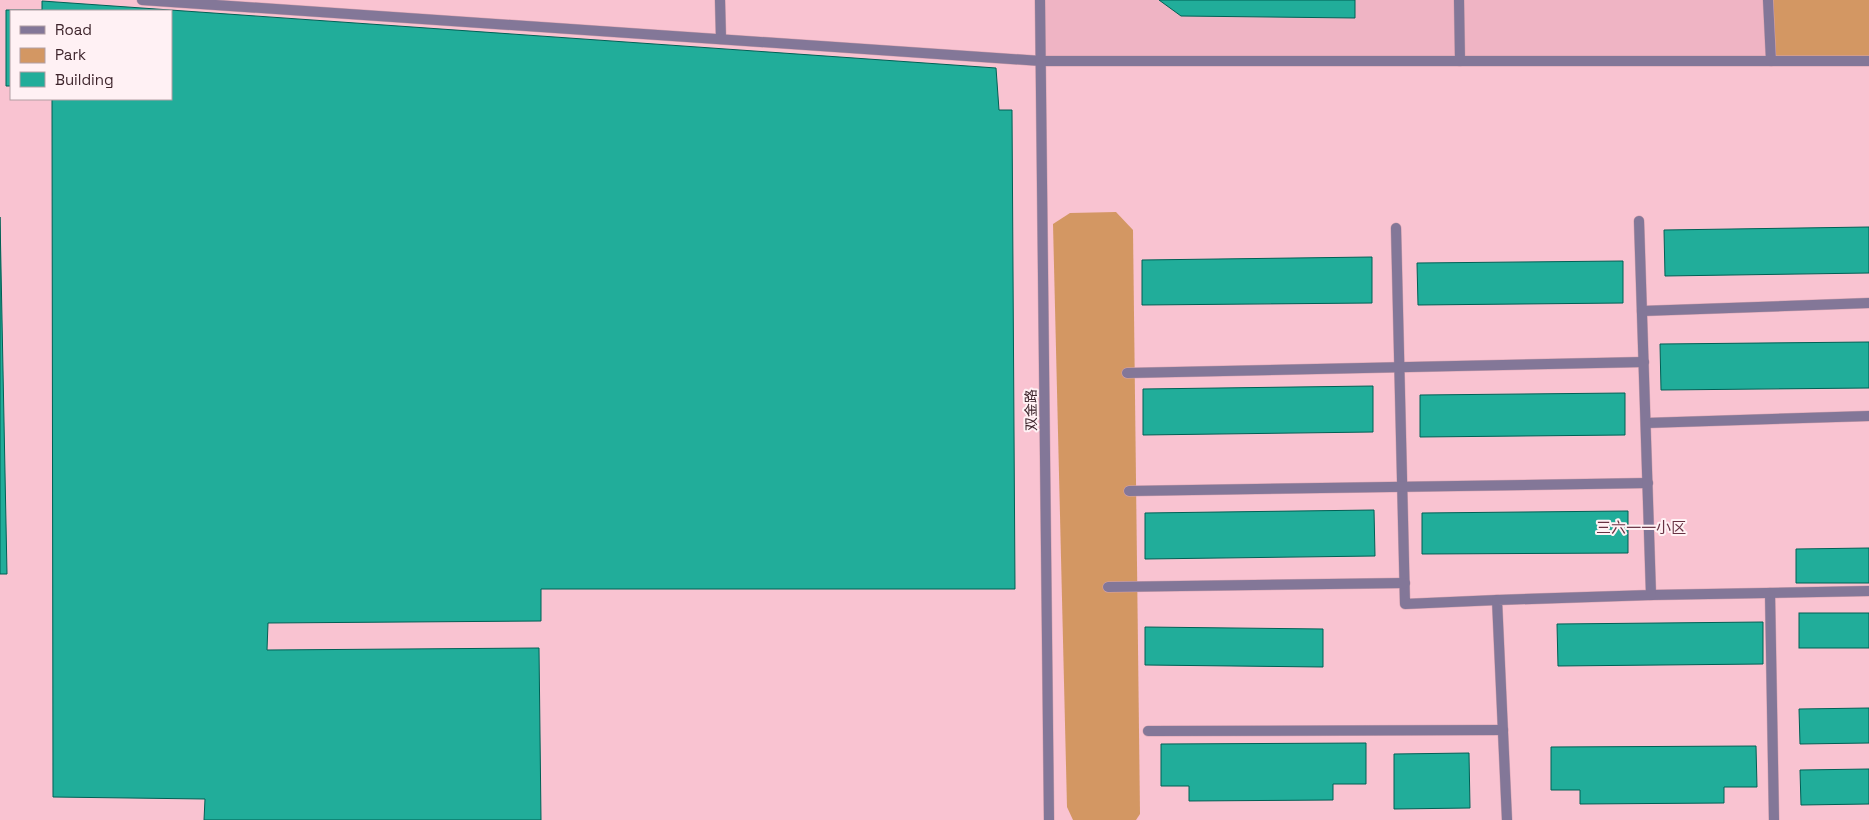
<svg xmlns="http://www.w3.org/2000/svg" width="1869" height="820" font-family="'Space Grotesk','Noto Sans SC',sans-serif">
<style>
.built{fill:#efb4c4}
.green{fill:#d39763}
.building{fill:#21ad9a;stroke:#006055}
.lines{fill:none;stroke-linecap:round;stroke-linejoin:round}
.service-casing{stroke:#d4a3b0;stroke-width:11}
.minor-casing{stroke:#d4a3b0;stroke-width:11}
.tertiary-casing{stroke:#d4a3b0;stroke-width:11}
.service{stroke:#837798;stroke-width:10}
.minor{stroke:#837798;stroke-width:10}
.tertiary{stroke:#837798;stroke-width:10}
.labels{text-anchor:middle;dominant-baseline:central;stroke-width:4;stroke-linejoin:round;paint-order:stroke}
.street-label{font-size:14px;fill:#3e252c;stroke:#fff1f4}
.neighbourhood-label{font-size:15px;fill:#683243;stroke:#fff1f4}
</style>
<rect width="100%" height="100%" fill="#f9c3d1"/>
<path class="built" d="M 1040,0 L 1768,0 L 1771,61 L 1041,61 Z"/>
<g class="green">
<path d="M 1768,0 L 1869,0 L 1869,61 L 1771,61 Z"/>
<path d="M 1116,212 L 1133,230 L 1140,814 L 1136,820 L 1073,820 L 1067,807 L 1053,224 L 1070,213 Z"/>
</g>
<g class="building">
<path d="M 1159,0 L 1355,0 L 1355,18 L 1181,16 Z"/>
<path d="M 42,1 L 996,68 L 999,110 L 1012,110 L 1015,589 L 541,589 L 541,621 L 268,623 L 267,650 L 539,648 L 541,820 L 204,820 L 205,799 L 53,797 L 52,99 L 171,99 L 171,11 L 11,11 L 11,86 L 6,86 L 6,10 L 42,10 Z"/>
<path d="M 0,217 L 7,574 L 0,574 Z"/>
<path d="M 1869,227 L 1869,273 L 1665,276 L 1664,230 Z"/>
<path d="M 1372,257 L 1372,303 L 1142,305 L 1142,260 Z"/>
<path d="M 1623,261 L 1623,303 L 1418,305 L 1417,263 Z"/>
<path d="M 1869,342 L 1869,388 L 1661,390 L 1660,344 Z"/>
<path d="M 1373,386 L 1373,432 L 1143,435 L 1143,389 Z"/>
<path d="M 1625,393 L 1625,435 L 1420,437 L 1420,395 Z"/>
<path d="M 1374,510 L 1375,556 L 1145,559 L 1145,513 Z"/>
<path d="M 1628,511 L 1628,553 L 1422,554 L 1422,513 Z"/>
<path d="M 1869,548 L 1869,583 L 1796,583 L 1796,549 Z"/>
<rect x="1799" y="613" width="70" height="35"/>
<path d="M 1763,622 L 1763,664 L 1558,666 L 1557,624 Z"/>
<path d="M 1145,627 L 1323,629 L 1323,667 L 1145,665 Z"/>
<path d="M 1869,708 L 1869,743 L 1800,744 L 1799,709 Z"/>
<path d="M 1366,743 L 1366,784 L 1333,784 L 1333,800 L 1189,801 L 1189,786 L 1161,786 L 1161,744 Z"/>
<path d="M 1756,746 L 1757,787 L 1724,787 L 1724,803 L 1580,804 L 1580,790 L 1551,790 L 1551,747 Z"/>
<path d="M 1469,753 L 1470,808 L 1394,809 L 1394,754 Z"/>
<path d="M 1869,769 L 1869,804 L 1801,805 L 1800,770 Z"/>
</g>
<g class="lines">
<defs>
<g id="service">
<path d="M 720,0 L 721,39"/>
<path d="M 1459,0 L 1460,61"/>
<path d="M 1768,0 L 1771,61"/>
<path d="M 1396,228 L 1405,604 L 1497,600"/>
<path d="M 1642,311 L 1869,303"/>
<path d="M 1127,373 L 1644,362"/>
<path d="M 1646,423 L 1869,416"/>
<path d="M 1129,491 L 1648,483"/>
<path d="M 1108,587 L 1405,583"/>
<path d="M 1770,593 L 1774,820"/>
<path d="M 1651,595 L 1869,591"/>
<path d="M 1148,731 L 1503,730"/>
<path d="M 1507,820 L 1497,600 L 1651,595 L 1639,221"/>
</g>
<path id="minor" d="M 142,0 L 1041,61 L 1869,61"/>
<path id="tertiary" d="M 1040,0 L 1049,820"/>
</defs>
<use href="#service" class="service-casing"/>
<use href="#minor" class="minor-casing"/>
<use href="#tertiary" class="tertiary-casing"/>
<use href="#service" class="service"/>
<use href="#minor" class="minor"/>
<use href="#tertiary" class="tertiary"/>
</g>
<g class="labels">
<g class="street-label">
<text transform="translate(1031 410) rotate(-91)">双金路</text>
</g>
<g class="neighbourhood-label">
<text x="1641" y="527">三六一一小区</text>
</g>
</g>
<rect x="10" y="10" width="162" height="90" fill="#fff1f4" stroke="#b29fa4"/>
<rect x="20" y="26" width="25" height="8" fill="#837798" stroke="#b29fa4"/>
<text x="55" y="35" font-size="15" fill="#3e252c">Road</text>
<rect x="20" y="48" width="25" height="15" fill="#d39763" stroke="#b29fa4"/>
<text x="55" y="60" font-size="15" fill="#3e252c">Park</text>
<rect x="20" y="72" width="25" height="15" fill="#21ad9a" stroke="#b29fa4"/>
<text x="55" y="85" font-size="15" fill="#3e252c">Building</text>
</svg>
